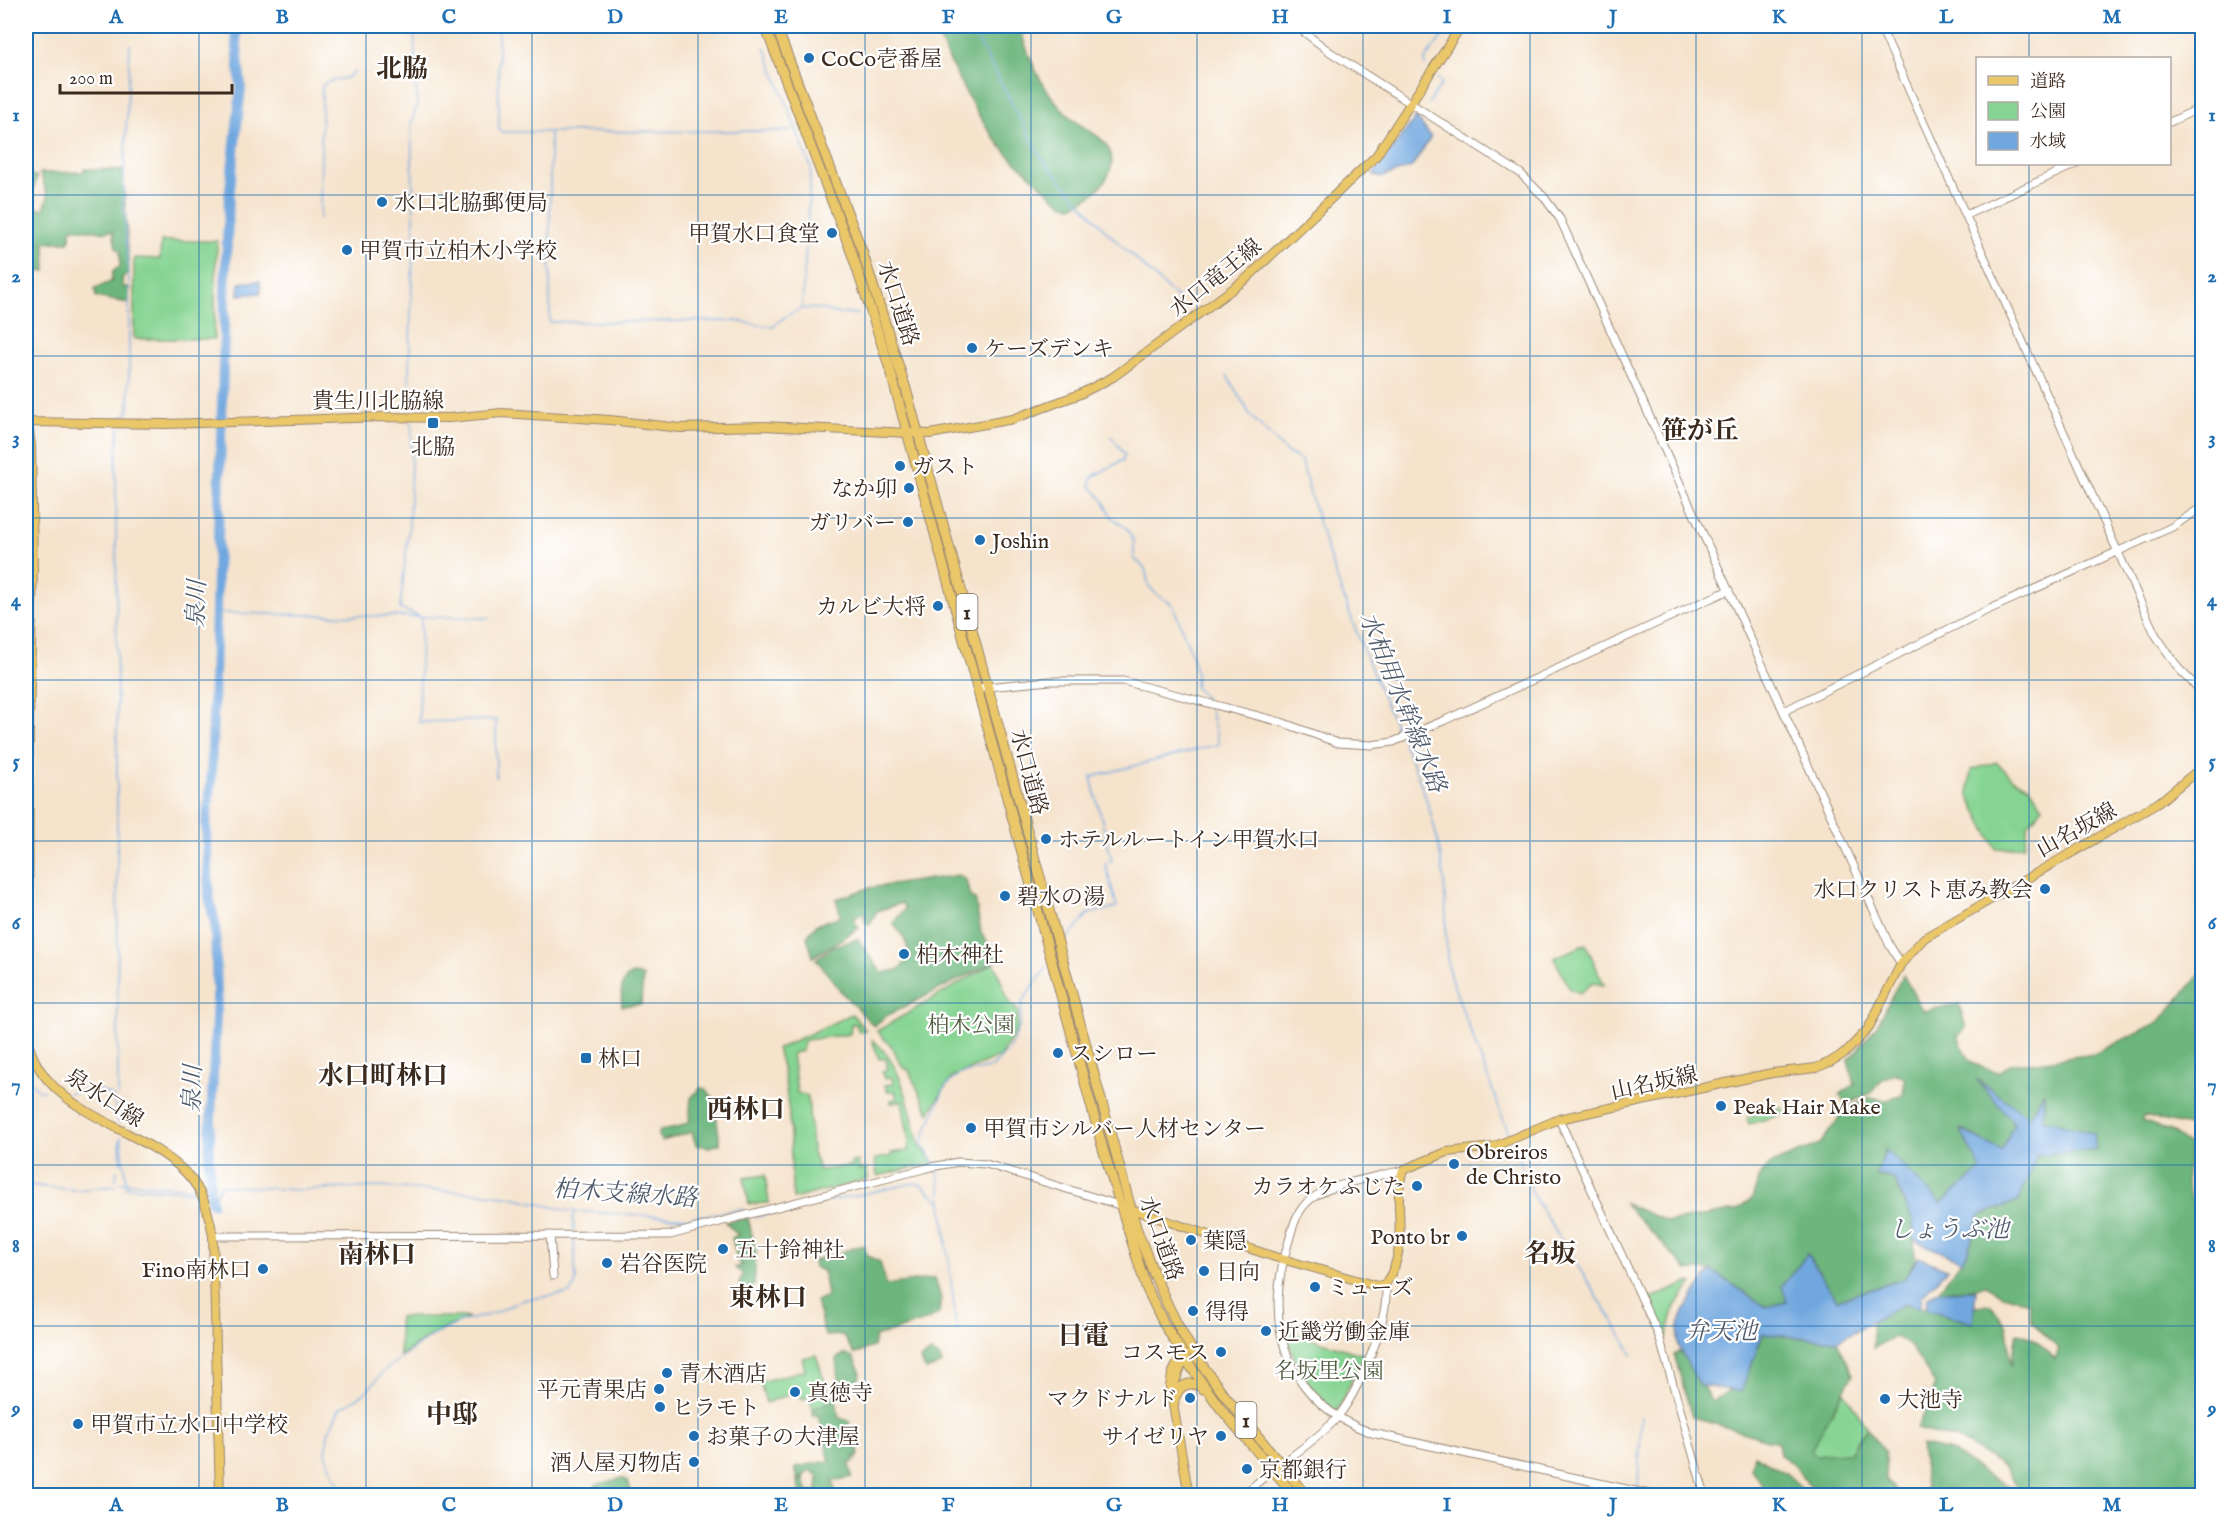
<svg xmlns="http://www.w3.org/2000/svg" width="2228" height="1521" font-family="'IM FELL English','Noto Serif JP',serif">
	<rect width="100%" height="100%" fill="#fff"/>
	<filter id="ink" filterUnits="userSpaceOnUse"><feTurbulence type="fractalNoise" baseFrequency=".0167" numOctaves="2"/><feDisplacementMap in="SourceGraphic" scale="12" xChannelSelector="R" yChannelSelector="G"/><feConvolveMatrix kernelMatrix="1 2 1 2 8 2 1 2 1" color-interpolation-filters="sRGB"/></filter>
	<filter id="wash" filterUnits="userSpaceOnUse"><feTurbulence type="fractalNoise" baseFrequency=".008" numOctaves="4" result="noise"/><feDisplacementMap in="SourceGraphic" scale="24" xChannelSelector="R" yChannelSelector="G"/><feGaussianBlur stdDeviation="1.35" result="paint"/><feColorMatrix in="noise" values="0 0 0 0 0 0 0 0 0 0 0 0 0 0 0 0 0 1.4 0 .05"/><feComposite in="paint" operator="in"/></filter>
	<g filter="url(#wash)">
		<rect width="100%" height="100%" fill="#f5e3cc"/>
		<path fill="#86d493" stroke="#607f58" stroke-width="1.5" d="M161 241H217L214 339H134V258L160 259Z
			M1996 762 2013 778 2029 786 2043 807 2028 825 2024 846 1996 849 1968 794 1971 770Z
			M1586 944 1604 985 1593 983 1580 993 1570 989 1554 958Z
			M994 963 1009 1001 1018 1011 1017 1029 1000 1057 952 1077 929 1113 908 1069H904L891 1046 877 1031Z
			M852 1014 866 1031 859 1032 856 1024H851L850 1034 806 1040 803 1043 802 1051 792 1053 797 1093 808 1096 812 1150 819 1170 852 1166 851 1162 858 1161 859 1170 867 1169 868 1179 793 1199C789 1149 793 1098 777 1049Z
			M872 1040C901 1060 910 1109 918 1141 919 1148 930 1157 934 1163L877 1176 875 1159 892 1156 891 1153 908 1151 909 1141 902 1101 891 1103V1100L897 1099 895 1091H887L885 1085 893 1084 892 1077 885 1078 882 1071 888 1070 886 1059H879Z
			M1782 1107 1784 1114 1749 1124 1747 1117Z
			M765 1175 769 1203 749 1204 744 1178Z
			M1690 1282 1693 1283 1675 1306 1666 1339 1648 1300Z
			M399 1317H468V1318L431 1335 400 1356Z
			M1286 1331 1364 1355 1337 1411C1308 1393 1293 1363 1286 1331Z
			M816 1355 831 1401 813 1409 808 1397 803 1399 795 1392 766 1403 760 1382 805 1370 802 1358Z
			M1844 1391 1867 1428 1849 1453 1814 1455 1811 1450Z"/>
		<path fill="#6cb67d" stroke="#54704e" stroke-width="1.5" d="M933 26H1019C1027 51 1035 75 1052 97 1060 107 1068 116 1078 123 1087 130 1097 134 1104 142 1126 168 1096 197 1072 206 1058 204 1049 192 1039 183 1027 172 1015 162 1005 151 974 116 953 68 933 26Z
			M26 129H29C35 149 26 161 30 175L37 176 33 190 34 208 44 209 48 197 40 173 83 172 84 169 123 170 129 273 122 278 123 287H129V303L96 297 95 288 111 282 113 271 120 267V251L116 248 113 231C98 233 87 229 72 228L69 242H45L46 271 31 272 26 264Z
			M959 875 966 880 970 897 975 899 981 932 998 960 886 1016 874 1026 843 994 816 959 834 946 858 939 882 973 898 970 911 957 904 938 893 923 905 909 902 903 877 911 869 925 864 920 866 913 857 916 854 920 859 928 813 957 807 937 816 925 841 916 836 899 869 888Z
			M2202 972V1129L2143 1116 2142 1121 2170 1131 2189 1145C2190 1156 2187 1164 2186 1174 2185 1183 2190 1195 2193 1203L2202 1206V1495H1927L1921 1445 1951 1451 1988 1476 2020 1491 2005 1467 1960 1440 1917 1429 1935 1384 1910 1345 1895 1336 1873 1348 1872 1322 1906 1303 1972 1323 1973 1306 1991 1305 2007 1326 2011 1366 2017 1332 2036 1340 2055 1359 2059 1349 2032 1322 2029 1302 2003 1295 1985 1285 1973 1289 1938 1291 1967 1254 1980 1215 2019 1201C2033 1164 2043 1133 2043 1094L2030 1118 1979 1082 2014 1123 2002 1152 1962 1129 1982 1170 1941 1203 1885 1150 1877 1175 1894 1179 1913 1221 1915 1259 1904 1279 1837 1300 1807 1254 1787 1302 1766 1307 1711 1270H1687L1624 1203 1668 1222 1737 1210 1752 1199 1761 1173 1771 1164 1820 1144 1845 1110 1871 1097 1885 1101 1903 1095 1905 1078 1895 1073 1883 1079 1871 1093 1847 1104 1839 1095 1855 1084 1848 1061 1876 1027 1903 975 1923 1011 1959 1004 1966 1028 1958 1036C1969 1064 1971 1065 1999 1072L2012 1063H2031L2094 1054 2159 1022Z
			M632 974 643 976 641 1004 622 1006C621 994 619 981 632 974Z
			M700 1088 706 1089 714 1099 720 1144 709 1147 696 1145 692 1132 662 1141 658 1136 660 1130 678 1127 689 1122 691 1098Z
			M748 1218 756 1251 754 1286 743 1289 739 1284 743 1274 735 1268 743 1265 738 1262 732 1238 738 1235 725 1222Z
			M863 1245 868 1256 880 1262 886 1285 935 1278 941 1298 939 1313 928 1320 875 1337 873 1347 854 1354 843 1335 825 1336 816 1301 827 1296 823 1271 814 1267 813 1261Z
			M1763 1334 1837 1341 1853 1374 1811 1450 1815 1455 1849 1453 1867 1428 1885 1452 1886 1480 1899 1494 1898 1496 1816 1495 1795 1466 1780 1454 1778 1443 1692 1417 1674 1354 1681 1351 1712 1402 1729 1390 1741 1392Z
			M931 1352 940 1358 942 1364 926 1370 920 1360Z
			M844 1354 853 1357 861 1373 857 1382 850 1383 838 1379 836 1359Z
			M835 1395 839 1418 850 1421 846 1432 854 1429 855 1434 850 1439V1445L855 1439 859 1454 857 1459 853 1455 855 1461 849 1464 852 1477 833 1481 835 1492 841 1495H802L798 1484 803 1477 808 1493 817 1491 818 1476 810 1470 798 1481 795 1467 830 1461 818 1415 813 1416V1409L831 1401 829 1397Z
			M1754 1455 1786 1473 1809 1495H1769L1751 1469Z
			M622 1478 628 1481 632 1495H578L597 1490 595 1485Z"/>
		<path fill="#71a7df" stroke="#56687e" stroke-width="1.5" d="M1416 117 1431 137 1412 167 1380 178 1373 174Z
			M260 281 261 293 239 295V283Z
			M1976 1079 2030 1117 2044 1092 2043 1119 2094 1133 2096 1150 2037 1155 2019 1201 1980 1215 1967 1254 1962 1261 1914 1240 1913 1221 1894 1179 1876 1175 1886 1150 1941 1203 1981 1170 1960 1129 2002 1151 2014 1123Z
			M1807 1254 1837 1300 1904 1279 1918 1257 1947 1269 1922 1296 1920 1308 1906 1303 1837 1341 1763 1334 1741 1392 1699 1385C1693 1372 1684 1360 1679 1347 1671 1321 1698 1290 1711 1270L1766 1307 1787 1302 1782 1286Z
			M1976 1290 1973 1323 1925 1309 1928 1297 1938 1291Z"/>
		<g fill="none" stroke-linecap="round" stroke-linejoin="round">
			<path stroke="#71a7df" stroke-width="1.5" d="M498 26 499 130 501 132 791 131
				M970 26 1042 159 1109 234 1180 301
				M765 47 811 168 802 307
				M1426 66 1425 59 1450 26
				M1429 103 1442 83 1437 78
				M550 132V322L736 321 772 327C797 307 803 304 835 313 843 315 851 312 858 315
				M320 219 322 86C332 76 344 84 354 72
				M1227 376 1251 416 1286 452 1299 459 1302 463C1326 558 1360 647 1400 736
				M412 414 409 375 414 220 411 125 417 105 414 26
				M121 419 128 412 129 405V280L123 197 130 44
				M412 422 409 526 400 609 421 617
				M1112 437 1125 455 1123 460 1092 477 1090 485 1103 500 1112 517 1127 529 1134 542V558L1145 569 1149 586 1155 593 1173 605 1191 653 1196 672 1195 687 1206 699
				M215 613 490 618
				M421 617 419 722 496 720V777
				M1402 740C1425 786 1442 842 1445 894 1447 921 1444 949 1450 976L1510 1137
				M1062 945 1088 914 1117 907 1105 863 1112 861 1091 777 1219 744 1209 706
				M26 1081 32 1083 38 1090 44 1091
				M68 1093 96 1088 113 1097 119 1123
				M118 1097 116 467 119 427
				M118 1108 119 1121
				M121 1137 127 1186
				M120 1140 121 1163
				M1512 1141 1535 1199 1615 1324 1632 1355
				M936 1164 921 1144 945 1087 959 1074 992 1067 1010 1048 1020 1025 1022 1002 1047 967
				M938 1169 957 1331
				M116 1180 117 1170
				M120 1182 192 1188
				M202 1184H210
				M26 1185 77 1190 115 1186
				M124 1187 191 1191 196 1195
				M210 1200 214 1199 220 1185 296 1190 380 1187 480 1193 512 1197 569 1211 690 1218 741 1209 748 1213
				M204 1213 206 1227
				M755 1217 914 1183 922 1185 941 1202
				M574 1232 573 1217 577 1211
				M1638 1489 1641 1417
				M348 1496 339 1485 326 1456 328 1433 340 1408 364 1394 386 1369 431 1336 460 1322 492 1314 523 1300 570 1293 576 1283 574 1237"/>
			<path stroke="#71a7df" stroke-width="10" d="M210 1185 209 1157 217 997 215 924 209 896 206 823 211 782 226 264 229 198 241 88 235 26
				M210 1192 212 1203"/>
		</g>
	</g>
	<g filter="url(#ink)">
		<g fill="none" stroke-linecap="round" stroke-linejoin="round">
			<defs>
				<path id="minor" d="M1296 26 1330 52 1520 173 1544 197 1560 219 1890 946 1901 964
					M1880 26 2155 634 2179 669 2202 692
					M2170 122 2202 107
					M1966 215 2076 164
					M976 688 1050 681H1123L1281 722 1338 743 1371 745 1393 742 1443 721 1729 590
					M1784 711 1979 614 2172 527 2202 507
					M1559 1119 1659 1336 1705 1496
					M1403 1170C1377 1177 1332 1183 1311 1199 1294 1212 1292 1232 1286 1251 1263 1333 1291 1404 1372 1433L1658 1496
					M550 1235 553 1276
					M213 1236 670 1235 931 1167 958 1162 986 1164 1119 1205
					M1243 1496C1271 1467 1308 1449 1335 1420 1357 1397 1392 1315 1385 1284"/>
				<path id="major" d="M26 411 31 445 33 568 29 721 28 1042C46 1115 140 1125 187 1174 203 1191 209 1213 213 1236L220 1496
					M28 422 166 424 384 417 449 418 502 413 610 420 680 428 763 426 930 434 1013 419 1080 394 1113 377 1246 279 1376 156 1461 26
					M1125 1207 1275 1257 1377 1286 1385 1284C1412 1248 1391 1204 1403 1170L1447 1152 1493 1147 1559 1119 1772 1073 1816 1068 1830 1062 1845 1053 1868 1029 1901 964 1924 938 2158 803 2202 767
					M1180 1358 1172 1374 1170 1387 1189 1496"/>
				<path id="highway" d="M765 26 852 254 889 366 1103 1149 1146 1287 1164 1324 1193 1370 1221 1409 1295 1496
					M776 26 862 251 906 389 1136 1227C1150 1266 1165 1304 1186 1340 1220 1396 1267 1445 1307 1496
					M1175 1397C1180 1383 1193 1380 1203 1389
					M1174 1403 1173 1386 1185 1355"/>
			</defs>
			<use href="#minor" stroke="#988675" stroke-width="9"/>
			<use href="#major" stroke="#988675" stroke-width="10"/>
			<use href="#highway" stroke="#988675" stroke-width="11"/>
			<use href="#minor" stroke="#fff" stroke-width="7"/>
			<use href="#major" stroke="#eac769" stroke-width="8"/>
			<use href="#highway" stroke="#eac769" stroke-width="9"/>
		</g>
	</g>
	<path fill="none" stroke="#1f6fb2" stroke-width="1.5" stroke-opacity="0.55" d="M199 26V1496M366 26V1496M532 26V1496M698 26V1496M865 26V1496M1031 26V1496M1197 26V1496M1363 26V1496M1530 26V1496M1696 26V1496M1862 26V1496M2029 26V58M2029 164V1496M26 195H2202M26 356H2202M26 518H2202M26 680H2202M26 841H2202M26 1003H2202M26 1165H2202M26 1326H2202"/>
	<g fill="#1f6fb2" stroke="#fff" stroke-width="2">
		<circle cx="809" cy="58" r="6"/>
		<circle cx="382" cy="202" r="6"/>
		<circle cx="832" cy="233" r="6"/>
		<circle cx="347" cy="250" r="6"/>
		<circle cx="972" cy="348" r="6"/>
		<rect x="427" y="417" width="12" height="12" rx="3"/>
		<circle cx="900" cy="466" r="6"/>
		<circle cx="909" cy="488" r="6"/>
		<circle cx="908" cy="522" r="6"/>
		<circle cx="980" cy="540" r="6"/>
		<circle cx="938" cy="606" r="6"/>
		<circle cx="1046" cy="839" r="6"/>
		<circle cx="2045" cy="889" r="6"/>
		<circle cx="1005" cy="896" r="6"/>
		<circle cx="904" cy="954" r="6"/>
		<circle cx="1058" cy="1053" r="6"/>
		<rect x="580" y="1052" width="12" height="12" rx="3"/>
		<circle cx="1721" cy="1106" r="6"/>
		<circle cx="971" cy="1128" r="6"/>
		<circle cx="1454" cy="1164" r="6"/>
		<circle cx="1417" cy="1186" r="6"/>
		<circle cx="1462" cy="1236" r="6"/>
		<circle cx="1191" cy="1240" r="6"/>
		<circle cx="723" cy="1249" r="6"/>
		<circle cx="607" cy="1263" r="6"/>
		<circle cx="263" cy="1269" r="6"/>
		<circle cx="1204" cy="1271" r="6"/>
		<circle cx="1315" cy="1287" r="6"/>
		<circle cx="1193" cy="1311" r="6"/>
		<circle cx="1266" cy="1331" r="6"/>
		<circle cx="1221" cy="1352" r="6"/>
		<circle cx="667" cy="1373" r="6"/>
		<circle cx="659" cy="1389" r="6"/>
		<circle cx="795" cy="1392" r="6"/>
		<circle cx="1190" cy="1398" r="6"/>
		<circle cx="1885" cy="1399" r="6"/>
		<circle cx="660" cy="1407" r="6"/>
		<circle cx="78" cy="1424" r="6"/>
		<circle cx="694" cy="1436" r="6"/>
		<circle cx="1221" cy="1436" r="6"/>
		<circle cx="694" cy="1462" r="6"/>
		<circle cx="1247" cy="1469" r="6"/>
	</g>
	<g text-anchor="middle" stroke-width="4.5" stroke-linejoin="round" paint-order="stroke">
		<g fill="#fff" stroke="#766a62" stroke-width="1.5">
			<rect x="956.5" y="594" width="21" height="36" rx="4.5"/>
			<rect x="1235.5" y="1402" width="21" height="36" rx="4.5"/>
		</g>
		<g font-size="21" font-weight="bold" fill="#3b2a1e">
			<text x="967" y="619">1</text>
			<text x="1246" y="1427">1</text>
		</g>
		<g font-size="22" fill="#3b2a1e" stroke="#fff" text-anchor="start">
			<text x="821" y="66">CoCo壱番屋</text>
			<text x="394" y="210">水口北脇郵便局</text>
			<text x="820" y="241" text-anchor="end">甲賀水口食堂</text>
			<text x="359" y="258">甲賀市立柏木小学校</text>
			<text x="984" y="356">ケーズデンキ</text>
			<text x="433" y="454" text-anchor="middle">北脇</text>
			<text x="912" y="474">ガスト</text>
			<text x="897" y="496" text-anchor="end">なか卯</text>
			<text x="896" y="530" text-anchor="end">ガリバー</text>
			<text x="992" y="548">Joshin</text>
			<text x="926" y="614" text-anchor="end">カルビ大将</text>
			<text x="1058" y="847">ホテルルートイン甲賀水口</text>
			<text x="2033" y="897" text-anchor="end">水口クリスト恵み教会</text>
			<text x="1017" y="904">碧水の湯</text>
			<text x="916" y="962">柏木神社</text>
			<text x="1070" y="1061">スシロー</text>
			<text x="598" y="1066">林口</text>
			<text x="1733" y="1114">Peak Hair Make</text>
			<text x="983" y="1136">甲賀市シルバー人材センター</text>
			<text x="1466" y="1159">Obreiros<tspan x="1466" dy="25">de Christo</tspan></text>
			<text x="1405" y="1194" text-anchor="end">カラオケふじた</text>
			<text x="1450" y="1244" text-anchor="end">Ponto br</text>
			<text x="1203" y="1248">葉隠</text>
			<text x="735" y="1257">五十鈴神社</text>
			<text x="619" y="1271">岩谷医院</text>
			<text x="251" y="1277" text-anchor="end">Fino南林口</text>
			<text x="1216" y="1279">日向</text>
			<text x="1327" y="1295">ミューズ</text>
			<text x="1205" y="1319">得得</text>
			<text x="1278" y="1339">近畿労働金庫</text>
			<text x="1209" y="1360" text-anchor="end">コスモス</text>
			<text x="679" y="1381">青木酒店</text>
			<text x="647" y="1397" text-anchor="end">平元青果店</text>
			<text x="807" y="1400">真徳寺</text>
			<text x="1178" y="1406" text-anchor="end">マクドナルド</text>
			<text x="1897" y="1407">大池寺</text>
			<text x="672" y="1415">ヒラモト</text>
			<text x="90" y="1432">甲賀市立水口中学校</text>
			<text x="706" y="1444">お菓子の大津屋</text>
			<text x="1209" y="1444" text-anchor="end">サイゼリヤ</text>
			<text x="682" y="1470" text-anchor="end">酒人屋刃物店</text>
			<text x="1259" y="1477">京都銀行</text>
		</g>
		<g font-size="22" fill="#3b2a1e" stroke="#fff">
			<text transform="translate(1215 277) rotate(-39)" y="8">水口竜王線</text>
			<text transform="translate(899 303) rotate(72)" y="8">水口道路</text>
			<text x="378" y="408">貴生川北脇線</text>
			<text transform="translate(1030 772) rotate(75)" y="8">水口道路</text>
			<text transform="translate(2076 829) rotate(-29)" y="8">山名坂線</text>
			<text transform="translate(1654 1082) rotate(-12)" y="8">山名坂線</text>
			<text transform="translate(105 1097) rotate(33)" y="8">泉水口線</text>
			<text transform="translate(1162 1238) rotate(70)" y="8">水口道路</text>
		</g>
		<g font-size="22" fill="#525d41" stroke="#fff">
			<text x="971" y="1032">柏木公園</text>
			<text x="1329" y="1378">名坂里公園</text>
		</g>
		<g font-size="24" font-style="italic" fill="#515c6b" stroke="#fff">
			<text transform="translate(196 604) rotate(-88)" y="8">泉川</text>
			<text transform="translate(1403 702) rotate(68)" y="8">水柏用水幹線水路</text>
			<text transform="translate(192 1089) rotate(-88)" y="8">泉川</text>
			<text transform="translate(625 1193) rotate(4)" y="8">柏木支線水路</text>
			<text x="1949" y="1237">しょうぶ池</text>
			<text x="1721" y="1339">弁天池</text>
		</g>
		<g font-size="26" font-weight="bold" fill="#3b2a1e" stroke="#fff">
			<text x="402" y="77">北脇</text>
			<text x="1700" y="439">笹が丘</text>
			<text x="383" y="1084">水口町林口</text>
			<text x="746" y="1118">西林口</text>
			<text x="1550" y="1262">名坂</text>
			<text x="377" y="1263">南林口</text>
			<text x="768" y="1306">東林口</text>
			<text x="1083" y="1344">日電</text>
			<text x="452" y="1423">中邸</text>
		</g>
	</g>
	<rect width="2228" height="1521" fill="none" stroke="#fff" stroke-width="66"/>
	<rect x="1976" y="57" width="195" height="108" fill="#ffffff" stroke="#b1aaa5" stroke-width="1.5"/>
	<rect x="1988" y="76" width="30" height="9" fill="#eac769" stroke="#b1aaa5" stroke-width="1.5"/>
	<text x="2030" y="87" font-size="18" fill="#3b2a1e">道路</text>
	<rect x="1988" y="102" width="30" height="18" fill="#86d493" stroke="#b1aaa5" stroke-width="1.5"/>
	<text x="2030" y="117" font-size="18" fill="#3b2a1e">公園</text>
	<rect x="1988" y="132" width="30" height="18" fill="#71a7df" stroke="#b1aaa5" stroke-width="1.5"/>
	<text x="2030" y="147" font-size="18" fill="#3b2a1e">水域</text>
	<path d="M60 84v9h172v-9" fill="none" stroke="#3b2a1e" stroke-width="3"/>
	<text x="69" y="84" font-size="18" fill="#3b2a1e" stroke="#ffffff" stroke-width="4.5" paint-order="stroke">200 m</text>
	<rect x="33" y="33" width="2162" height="1455" fill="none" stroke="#1f6fb2" stroke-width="2"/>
	<g font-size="20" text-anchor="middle" font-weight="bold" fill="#1f6fb2">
		<text x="116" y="23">A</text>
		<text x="282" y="23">B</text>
		<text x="449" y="23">C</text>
		<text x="615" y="23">D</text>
		<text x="781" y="23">E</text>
		<text x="948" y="23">F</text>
		<text x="1114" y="23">G</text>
		<text x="1280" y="23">H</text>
		<text x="1447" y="23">I</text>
		<text x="1613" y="23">J</text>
		<text x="1779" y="23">K</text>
		<text x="1946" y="23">L</text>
		<text x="2112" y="23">M</text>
		<text x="16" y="121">1</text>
		<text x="2212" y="121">1</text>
		<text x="16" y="282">2</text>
		<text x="2212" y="282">2</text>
		<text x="16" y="444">3</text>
		<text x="2212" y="444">3</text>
		<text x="16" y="606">4</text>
		<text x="2212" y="606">4</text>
		<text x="16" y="767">5</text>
		<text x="2212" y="767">5</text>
		<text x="16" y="929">6</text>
		<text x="2212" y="929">6</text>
		<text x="16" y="1091">7</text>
		<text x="2212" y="1091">7</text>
		<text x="16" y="1252">8</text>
		<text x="2212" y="1252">8</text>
		<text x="16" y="1414">9</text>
		<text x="2212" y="1414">9</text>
		<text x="116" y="1511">A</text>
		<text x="282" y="1511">B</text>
		<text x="449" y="1511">C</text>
		<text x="615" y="1511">D</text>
		<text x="781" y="1511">E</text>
		<text x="948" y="1511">F</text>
		<text x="1114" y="1511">G</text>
		<text x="1280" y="1511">H</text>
		<text x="1447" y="1511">I</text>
		<text x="1613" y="1511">J</text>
		<text x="1779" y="1511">K</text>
		<text x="1946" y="1511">L</text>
		<text x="2112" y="1511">M</text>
	</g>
</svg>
